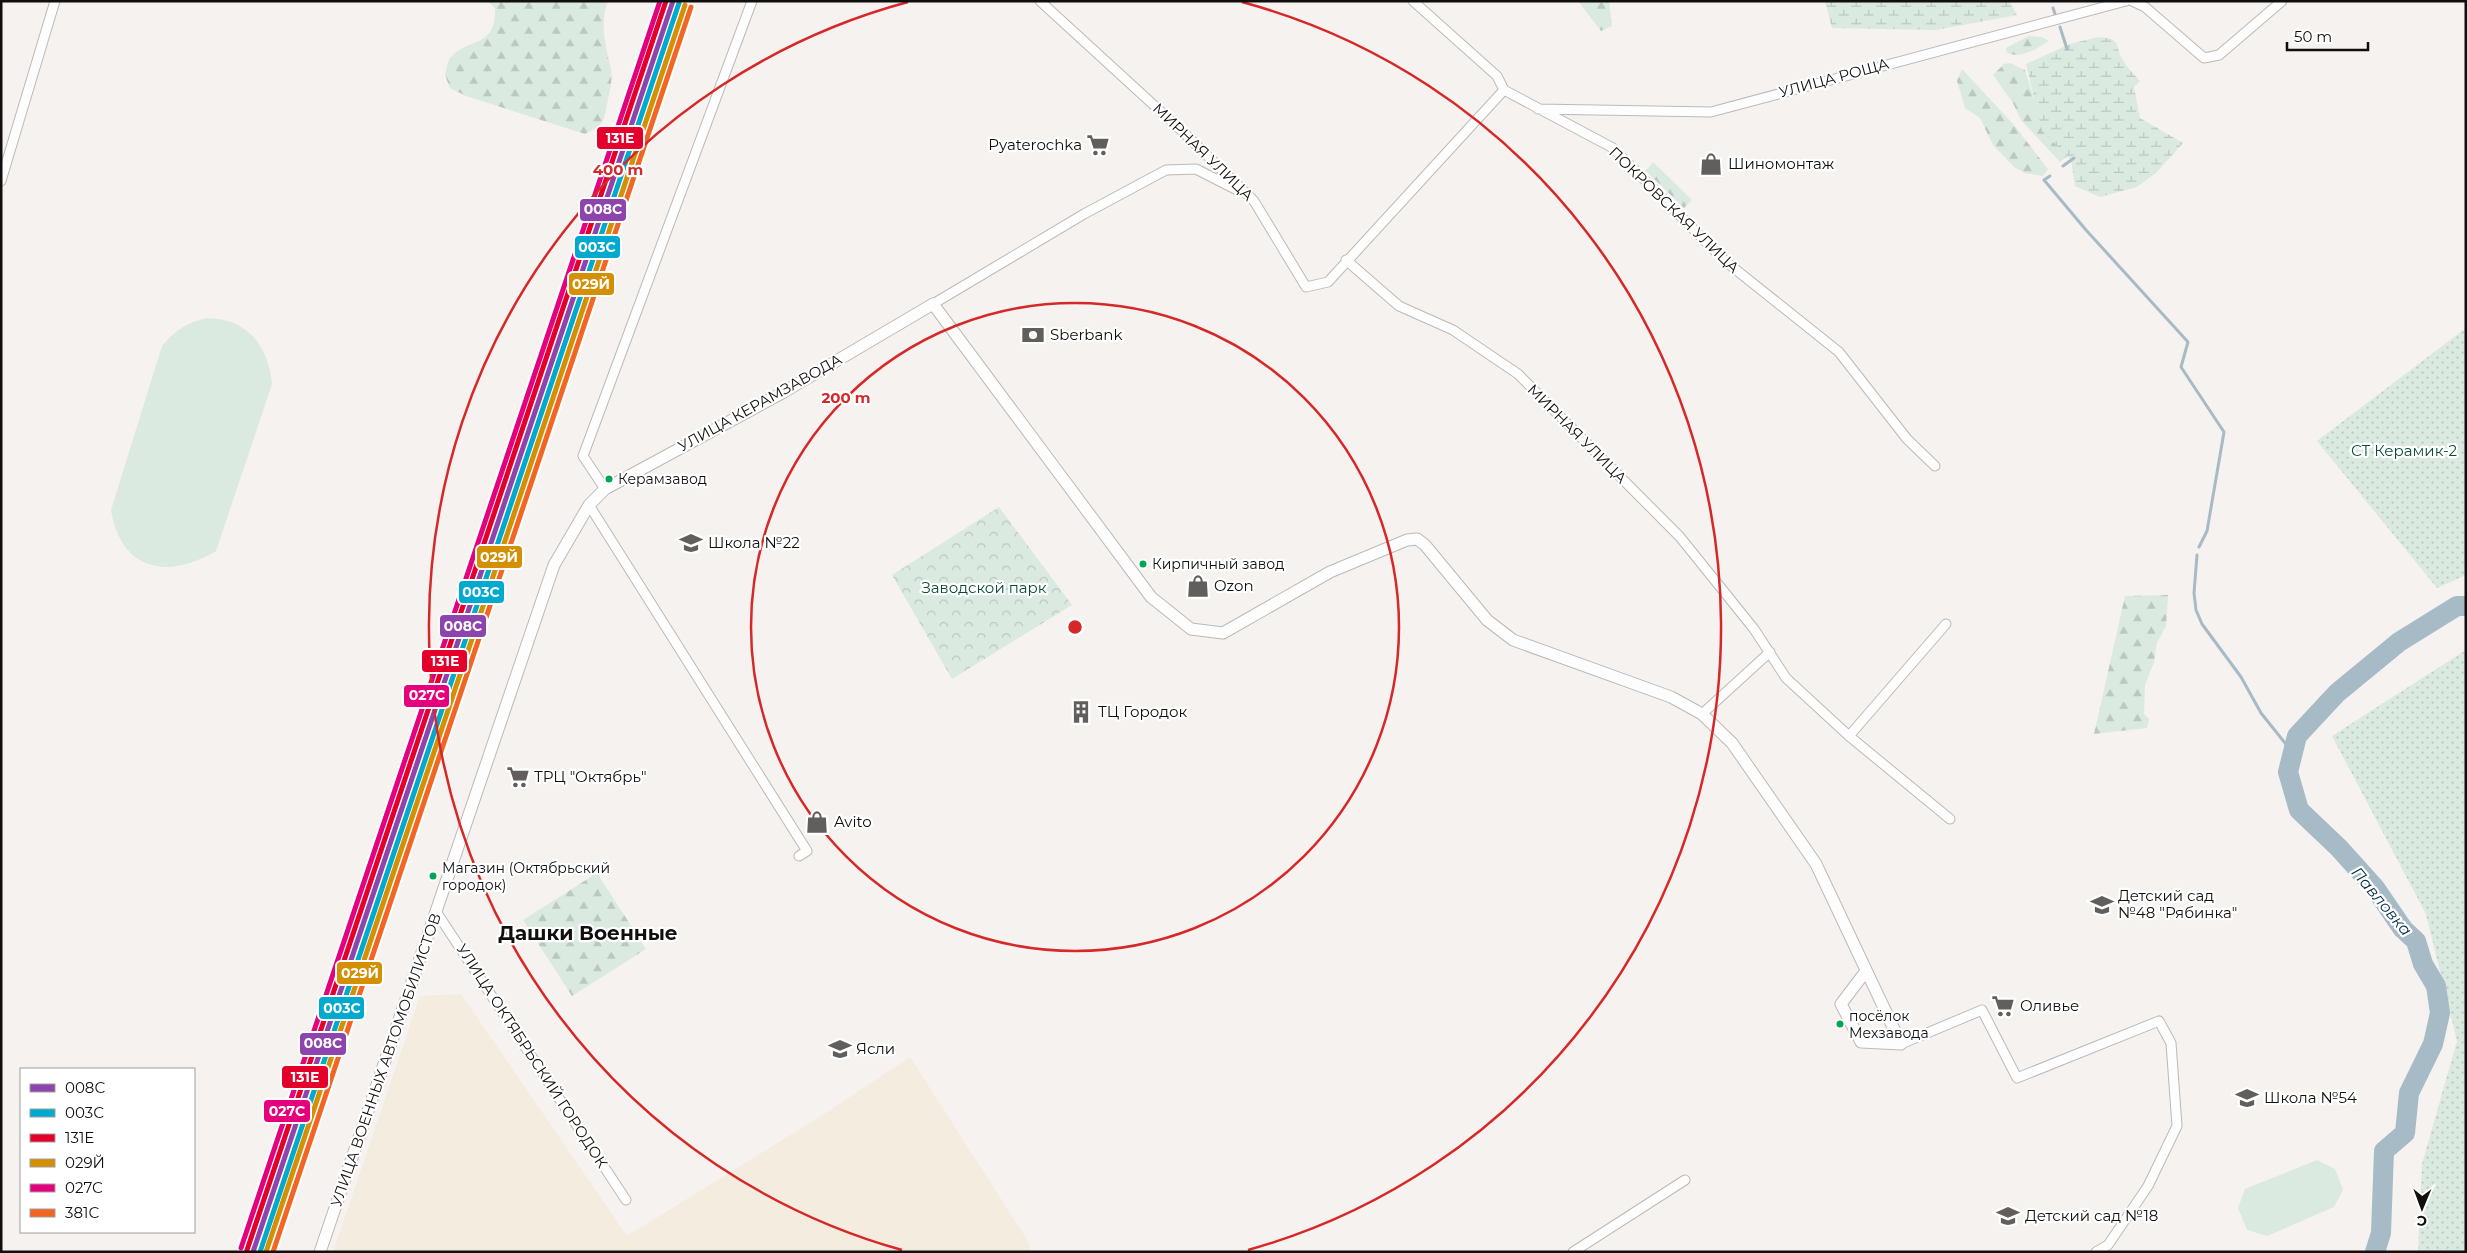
<svg xmlns="http://www.w3.org/2000/svg" width="2467" height="1253" font-family="Montserrat,sans-serif">
	<defs>
		<pattern id="forest-firs" width="22" height="20" patternUnits="userSpaceOnUse" patternTransform="scale(1.25)"><rect width="22" height="20" fill="#daeae0"/><path d="M5 1l3.5 6h-7zM16 11l3.5 6h-7z" fill="#bac8bf"/></pattern>
		<pattern id="wetland-marsh" width="20" height="14" patternUnits="userSpaceOnUse" patternTransform="scale(1.25)"><rect width="20" height="14" fill="#daeae0"/><path d="M1 5h8M5 5V1M11 12h8M15 12V8" fill="none" stroke="#bac8bf"/></pattern>
		<pattern id="park-crowns" width="20" height="18" patternUnits="userSpaceOnUse" patternTransform="scale(1.25)"><rect width="20" height="18" fill="#daeae0"/><path d="M2 6a3 3 0 1 1 6 0M12 15a3 3 0 1 1 6 0" fill="none" stroke="#bac8bf"/></pattern>
		<pattern id="garden-dots" width="8" height="8" patternUnits="userSpaceOnUse" patternTransform="scale(1.25)"><rect width="8" height="8" fill="#daeae0"/><path d="M2 2h.1M6 6h.1" fill="none" stroke="#bac8bf" stroke-width="1.8" stroke-linecap="round"/></pattern>
	</defs>
	<rect width="100%" height="100%" fill="#f5f2ef"/>
	<path fill="#f5ece0" d="M461 994 627 1236 818 1118 910 1057 1028 1241 1031 1252H333L420 996Z"/>
	<path fill="#daeae0" d="M206 318C247 318 268 345 272 384L216 551C168 580 121 571 111 510L162 346C175 330 187 323 206 318Z
		M2317 1160 2335 1169 2343 1190 2334 1207 2267 1236 2247 1230 2238 1208 2245 1189Z"/>
	<path fill="url(#forest-firs)" d="M488 1H608C599 24 606 46 611 70 613 81 609 93 607 104 606 111 604 121 599 126 596 129 589 131 585 134L466 96 450 88 445 75C446 71 447 64 449 60 466 36 496 51 495 8Z
		M1578 1H1609L1612 26 1601 31Z
		M2029 36 2042 37 2049 41C2036 49 2022 59 2007 53L2006 48Z
		M2010 63 2025 70 2034 99 2070 154 2060 162 2021 120 2013 103 1993 75 2004 64Z
		M1962 69 2014 125 2048 169 2043 176 2025 173 2014 167 1993 145 1980 118 1965 108 1957 81Z
		M1653 162 1692 200 1684 208 1646 171Z
		M2168 595 2166 626 2157 643 2154 662 2145 685 2144 714 2149 719 2147 728 2094 734 2125 596Z
		M597 873 646 949 572 996 523 920Z"/>
	<path fill="url(#wetland-marsh)" d="M1825 1H2009L2017 15 1936 30 1832 28Z
		M2098 37C2124 39 2113 45 2124 62 2128 69 2135 75 2140 81L2134 87 2140 118 2183 143 2156 173 2137 187 2100 197 2075 186 2071 160 2042 131 2026 64 2070 44Z"/>
	<path fill="url(#park-crowns)" d="M999 507 1072 605 952 679 892 575Z"/>
	<path fill="url(#garden-dots)" d="M2466 328V575L2437 588 2317 441Z
		M2466 650V1252H2418L2422 1164 2457 1041 2426 914 2332 736Z"/>
	<g fill="none" stroke-linecap="round" stroke-linejoin="round">
		<path stroke="#a6bbc6" stroke-width="3" d="M2053 8 2055 14
			M2060 27 2067 49
			M2063 166 2074 158
			M2050 176 2044 180 2086 230 2188 342 2181 367 2224 432 2207 531 2199 547
			M2197 555 2194 593 2196 610 2202 624 2241 677 2261 713 2293 753"/>
		<path stroke="#a6bbc6" stroke-width="20" d="M2375 1252 2381 1233 2384 1151 2405 1133 2409 1093 2433 1044 2440 1013 2436 986 2423 964 2416 941 2403 929 2375 888 2339 848 2299 810 2288 772 2297 736 2337 693 2399 642 2457 606H2466"/>
		<defs>
			<path id="minor" d="M1040 1 1182 131 1254 201 1306 287 1328 282 1504 90
				M1413 1 1497 76 1504 90 1613 148 1725 261 1839 352 1907 439 1935 466
				M2132 1 2145 7 2204 58 2219 55 2282 1
				M1538 109 1711 112 2126 1
				M1 181 55 1
				M1346 260 1399 306 1453 330 1518 374 1680 537 1754 629 1786 678 1849 736 1950 819
				M933 304 1084 214 1166 170 1196 169 1239 191
				M605 489 583 456 752 1
				M589 505 807 851 799 856
				M1702 714 1770 652
				M1849 736 1946 624
				M437 913 626 1200
				M1901 1044 1982 1010 2017 1078 2159 1021 2171 1043 2177 1126 2148 1186 2108 1245 2096 1252
				M1573 1252 1685 1180"/>
			<path id="tertiary" d="M320 1252 554 565 589 505 605 489 782 393 933 304 1151 597 1191 629 1223 633 1330 572 1407 540 1417 539 1425 545 1487 620 1513 640 1671 697 1702 714 1732 743 1816 864 1901 1044 1861 1042 1841 1004 1866 971"/>
		</defs>
		<use href="#minor" stroke="#bcbab8" stroke-width="11"/>
		<use href="#tertiary" stroke="#bcbab8" stroke-width="13"/>
		<use href="#minor" stroke="#fefdfd" stroke-width="9"/>
		<use href="#tertiary" stroke="#fefdfd" stroke-width="11"/>
		<defs>
			<path id="rail-1" d="M253 1252 673 1"/>
			<path id="rail-2" d="M260 1252 679 3"/>
			<path id="rail-3" d="M247 1250 666 1"/>
			<path id="rail-4" d="M266 1252 685 5"/>
			<path id="rail-5" d="M241 1248 660 1"/>
			<path id="rail-6" d="M273 1252 691 7"/>
		</defs>
		<use href="#rail-1" stroke="#fff" stroke-width="9"/>
		<use href="#rail-2" stroke="#fff" stroke-width="9"/>
		<use href="#rail-3" stroke="#fff" stroke-width="9"/>
		<use href="#rail-4" stroke="#fff" stroke-width="9"/>
		<use href="#rail-5" stroke="#fff" stroke-width="9"/>
		<use href="#rail-6" stroke="#fff" stroke-width="9"/>
		<use href="#rail-1" stroke="#8e44ad" stroke-width="5"/>
		<use href="#rail-2" stroke="#00a9ce" stroke-width="5"/>
		<use href="#rail-3" stroke="#e4002b" stroke-width="5"/>
		<use href="#rail-4" stroke="#d48f02" stroke-width="5"/>
		<use href="#rail-5" stroke="#e5007d" stroke-width="5"/>
		<use href="#rail-6" stroke="#f26522" stroke-width="5"/>
	</g>
	<g fill="none" stroke="#d62828" stroke-width="2.5">
		<circle cx="1075" cy="627" r="324"/>
		<path d="M902 1250A647 647 0 0 1 908 2M1242 2A647 647 0 0 1 1248 1250"/>
	</g>
	<defs>
		<symbol id="supermarket-bare" viewBox="-9 -9 18 18"><path d="M-6-5.5h2.5l.6 2H6L4.5 2H-2.5L-4.4-4H-6ZM-1.5 3.2a1.3 1.3 0 1 0 .1 0ZM3 3.2a1.3 1.3 0 1 0 .1 0Z" fill="#615e5d" stroke="#fff" stroke-width="2.5" paint-order="stroke"/></symbol>
		<symbol id="shop-bare" viewBox="-9 -9 18 18"><path d="M-5-2.5h2.3a2.7 3.5 0 0 1 5.4 0H5L5.5 6h-11ZM-1.5-2.5h3a1.5 2.3 0 0 0-3 0Z" fill="#615e5d" stroke="#fff" stroke-width="2.5" paint-order="stroke"/></symbol>
		<symbol id="bank-bare" viewBox="-9 -9 18 18"><path d="M-6-4H6V4H-6ZM0-2.3a2.3 2.3 0 1 0 0 4.6a2.3 2.3 0 1 0 0-4.6Z" fill="#615e5d" stroke="#fff" stroke-width="2.5" paint-order="stroke"/></symbol>
		<symbol id="school-bare" viewBox="-9 -9 18 18"><path d="M0-5L7-2L0 1L-7-2ZM-4 1L0 2.5L4 1V4Q0 6-4 4Z" fill="#615e5d" stroke="#fff" stroke-width="2.5" paint-order="stroke"/></symbol>
		<symbol id="building-bare" viewBox="-9 -9 18 18"><path d="M-4-6H4V6H1V3H-1V6H-4ZM-2.5-4.3h1.7v1.8h-1.7ZM.8-4.3h1.7v1.8H.8ZM-2.5-1h1.7V.8h-1.7ZM.8-1h1.7V.8H.8Z" fill="#615e5d" stroke="#fff" stroke-width="2.5" paint-order="stroke"/></symbol>
	</defs>
	<g fill-rule="evenodd">
		<use href="#supermarket-bare" x="1082" y="129" width="32" height="32"/>
		<use href="#shop-bare" x="1695" y="148" width="32" height="32"/>
		<use href="#bank-bare" x="1017" y="319" width="32" height="32"/>
		<use href="#school-bare" x="675" y="527" width="32" height="32"/>
		<use href="#shop-bare" x="1182" y="570" width="32" height="32"/>
		<use href="#building-bare" x="1065" y="696" width="32" height="32"/>
		<use href="#supermarket-bare" x="502" y="761" width="32" height="32"/>
		<use href="#shop-bare" x="801" y="806" width="32" height="32"/>
		<use href="#school-bare" x="2086" y="889" width="32" height="32"/>
		<use href="#supermarket-bare" x="1987" y="990" width="32" height="32"/>
		<use href="#school-bare" x="824" y="1033" width="32" height="32"/>
		<use href="#school-bare" x="2231" y="1082" width="32" height="32"/>
		<use href="#school-bare" x="1992" y="1200" width="32" height="32"/>
	</g>
	<g fill="#00a651" stroke="#fff" stroke-width="2">
		<circle cx="609" cy="479" r="4.5"/>
		<circle cx="1143" cy="564" r="4.5"/>
		<circle cx="433" cy="876" r="4.5"/>
		<circle cx="1840" cy="1024" r="4.5"/>
	</g>
	<g text-anchor="middle" stroke-width="4.5" stroke-linejoin="round" paint-order="stroke">
		<g font-size="14" fill="#110f0e" stroke="#fff" text-anchor="start">
			<text x="618" y="484">Керамзавод</text>
			<text x="1152" y="569">Кирпичный завод</text>
			<text x="442" y="873">Магазин (Октябрьский<tspan x="442" dy="17">городок)</tspan></text>
			<text x="1849" y="1021">посёлок<tspan x="1849" dy="17">Мехзавода</tspan></text>
		</g>
		<g font-size="15" fill="#110f0e" stroke="#fff">
			<text transform="translate(1834 78) rotate(-15)" y="5">УЛИЦА РОЩА</text>
			<text transform="translate(1203 152) rotate(44)" y="5">МИРНАЯ УЛИЦА</text>
			<text transform="translate(1674 210) rotate(44)" y="5">ПОКРОВСКАЯ УЛИЦА</text>
			<text transform="translate(760 403) rotate(-29)" y="5">УЛИЦА КЕРАМЗАВОДА</text>
			<text transform="translate(1577 434) rotate(45)" y="5">МИРНАЯ УЛИЦА</text>
			<text transform="translate(532 1056) rotate(57)" y="5">УЛИЦА ОКТЯБРЬСКИЙ ГОРОДОК</text>
			<text transform="translate(386 1060) rotate(-71)" y="5">УЛИЦА ВОЕННЫХ АВТОМОБИЛИСТОВ</text>
		</g>
		<g font-size="15" fill="#110f0e" stroke="#fff" text-anchor="start">
			<text x="1082" y="150" text-anchor="end">Pyaterochka</text>
			<text x="1728" y="169">Шиномонтаж</text>
			<text x="1050" y="340">Sberbank</text>
			<text x="708" y="548">Школа №22</text>
			<text x="1214" y="591">Ozon</text>
			<text x="1098" y="717">ТЦ Городок</text>
			<text x="534" y="782">ТРЦ "Октябрь"</text>
			<text x="834" y="827">Avito</text>
			<text x="2118" y="901">Детский сад<tspan x="2118" dy="17">№48 "Рябинка"</tspan></text>
			<text x="2020" y="1011">Оливье</text>
			<text x="856" y="1054">Ясли</text>
			<text x="2264" y="1103">Школа №54</text>
			<text x="2025" y="1221">Детский сад №18</text>
		</g>
		<g font-size="15" fill="#0b4c36" stroke="#fff">
			<text x="2404" y="456">СТ Керамик-2</text>
			<text x="984" y="593">Заводской парк</text>
		</g>
		<g font-size="16" font-style="italic" fill="#002d41" stroke="#fff">
			<text transform="translate(2382 901) rotate(50)" y="6">Павловка</text>
		</g>
		<g font-size="20" font-weight="bold" fill="#110f0e" stroke="#fff">
			<text x="588" y="940">Дашки Военные</text>
		</g>
	</g>
	<circle cx="1075" cy="627" r="8" fill="#d62828" stroke="#fff" stroke-width="2.5"/>
	<g font-size="15" text-anchor="middle" font-weight="bold" fill="#d62828" stroke="#fff" stroke-width="4.5" stroke-linejoin="round" paint-order="stroke">
		<text x="618" y="175">400 m</text>
		<text x="846" y="403">200 m</text>
	</g>
	<g stroke="#fff" stroke-width="2">
		<rect x="596" y="126" width="48" height="24" rx="5" fill="#e4002b"/>
		<rect x="579" y="198" width="48" height="24" rx="5" fill="#8e44ad"/>
		<rect x="574" y="235" width="47" height="24" rx="5" fill="#00a9ce"/>
		<rect x="568" y="272" width="47" height="24" rx="5" fill="#d48f02"/>
		<rect x="476" y="545" width="47" height="24" rx="5" fill="#d48f02"/>
		<rect x="458" y="580" width="47" height="24" rx="5" fill="#00a9ce"/>
		<rect x="439" y="614" width="48" height="24" rx="5" fill="#8e44ad"/>
		<rect x="421" y="649" width="47" height="24" rx="5" fill="#e4002b"/>
		<rect x="403" y="684" width="47" height="24" rx="5" fill="#e5007d"/>
		<rect x="336" y="961" width="47" height="24" rx="5" fill="#d48f02"/>
		<rect x="318" y="996" width="47" height="24" rx="5" fill="#00a9ce"/>
		<rect x="299" y="1032" width="48" height="24" rx="5" fill="#8e44ad"/>
		<rect x="281" y="1065" width="48" height="24" rx="5" fill="#e4002b"/>
		<rect x="263" y="1099" width="48" height="24" rx="5" fill="#e5007d"/>
	</g>
	<g font-size="14" text-anchor="middle" font-weight="bold" fill="#fff">
		<text x="620" y="143">131Е</text>
		<text x="603" y="214">008С</text>
		<text x="597" y="252">003С</text>
		<text x="591" y="289">029Й</text>
		<text x="499" y="562">029Й</text>
		<text x="481" y="597">003С</text>
		<text x="463" y="631">008С</text>
		<text x="445" y="666">131Е</text>
		<text x="427" y="700">027С</text>
		<text x="360" y="978">029Й</text>
		<text x="342" y="1013">003С</text>
		<text x="323" y="1048">008С</text>
		<text x="305" y="1082">131Е</text>
		<text x="287" y="1116">027С</text>
	</g>
	<rect width="2467" height="1253" fill="none" stroke="#110f0e" stroke-width="5"/>
	<rect x="20" y="1068" width="175" height="165" fill="#ffffff" stroke="#a09f9f"/>
	<rect x="30" y="1084" width="25" height="8" fill="#8e44ad" stroke="#a09f9f"/>
	<text x="65" y="1093" font-size="15" fill="#110f0e">008С</text>
	<rect x="30" y="1109" width="25" height="8" fill="#00a9ce" stroke="#a09f9f"/>
	<text x="65" y="1118" font-size="15" fill="#110f0e">003С</text>
	<rect x="30" y="1134" width="25" height="8" fill="#e4002b" stroke="#a09f9f"/>
	<text x="65" y="1143" font-size="15" fill="#110f0e">131Е</text>
	<rect x="30" y="1159" width="25" height="8" fill="#d48f02" stroke="#a09f9f"/>
	<text x="65" y="1168" font-size="15" fill="#110f0e">029Й</text>
	<rect x="30" y="1184" width="25" height="8" fill="#e5007d" stroke="#a09f9f"/>
	<text x="65" y="1193" font-size="15" fill="#110f0e">027С</text>
	<rect x="30" y="1209" width="25" height="8" fill="#f26522" stroke="#a09f9f"/>
	<text x="65" y="1218" font-size="15" fill="#110f0e">381С</text>
	<g transform="translate(2422 1208) rotate(181)" stroke="#ffffff" stroke-width="4" paint-order="stroke">
	<path d="M0-4L9 19L0 12L-9 19Z" fill="#110f0e"/>
	<text y="-8" font-size="14" font-weight="bold" text-anchor="middle" fill="#110f0e">С</text>
	</g>
	<path d="M2287 42v8h81v-8" fill="none" stroke="#110f0e" stroke-width="2.5"/>
	<text x="2294" y="42" font-size="15" fill="#110f0e" stroke="#ffffff" stroke-width="4" paint-order="stroke">50 m</text>
</svg>
